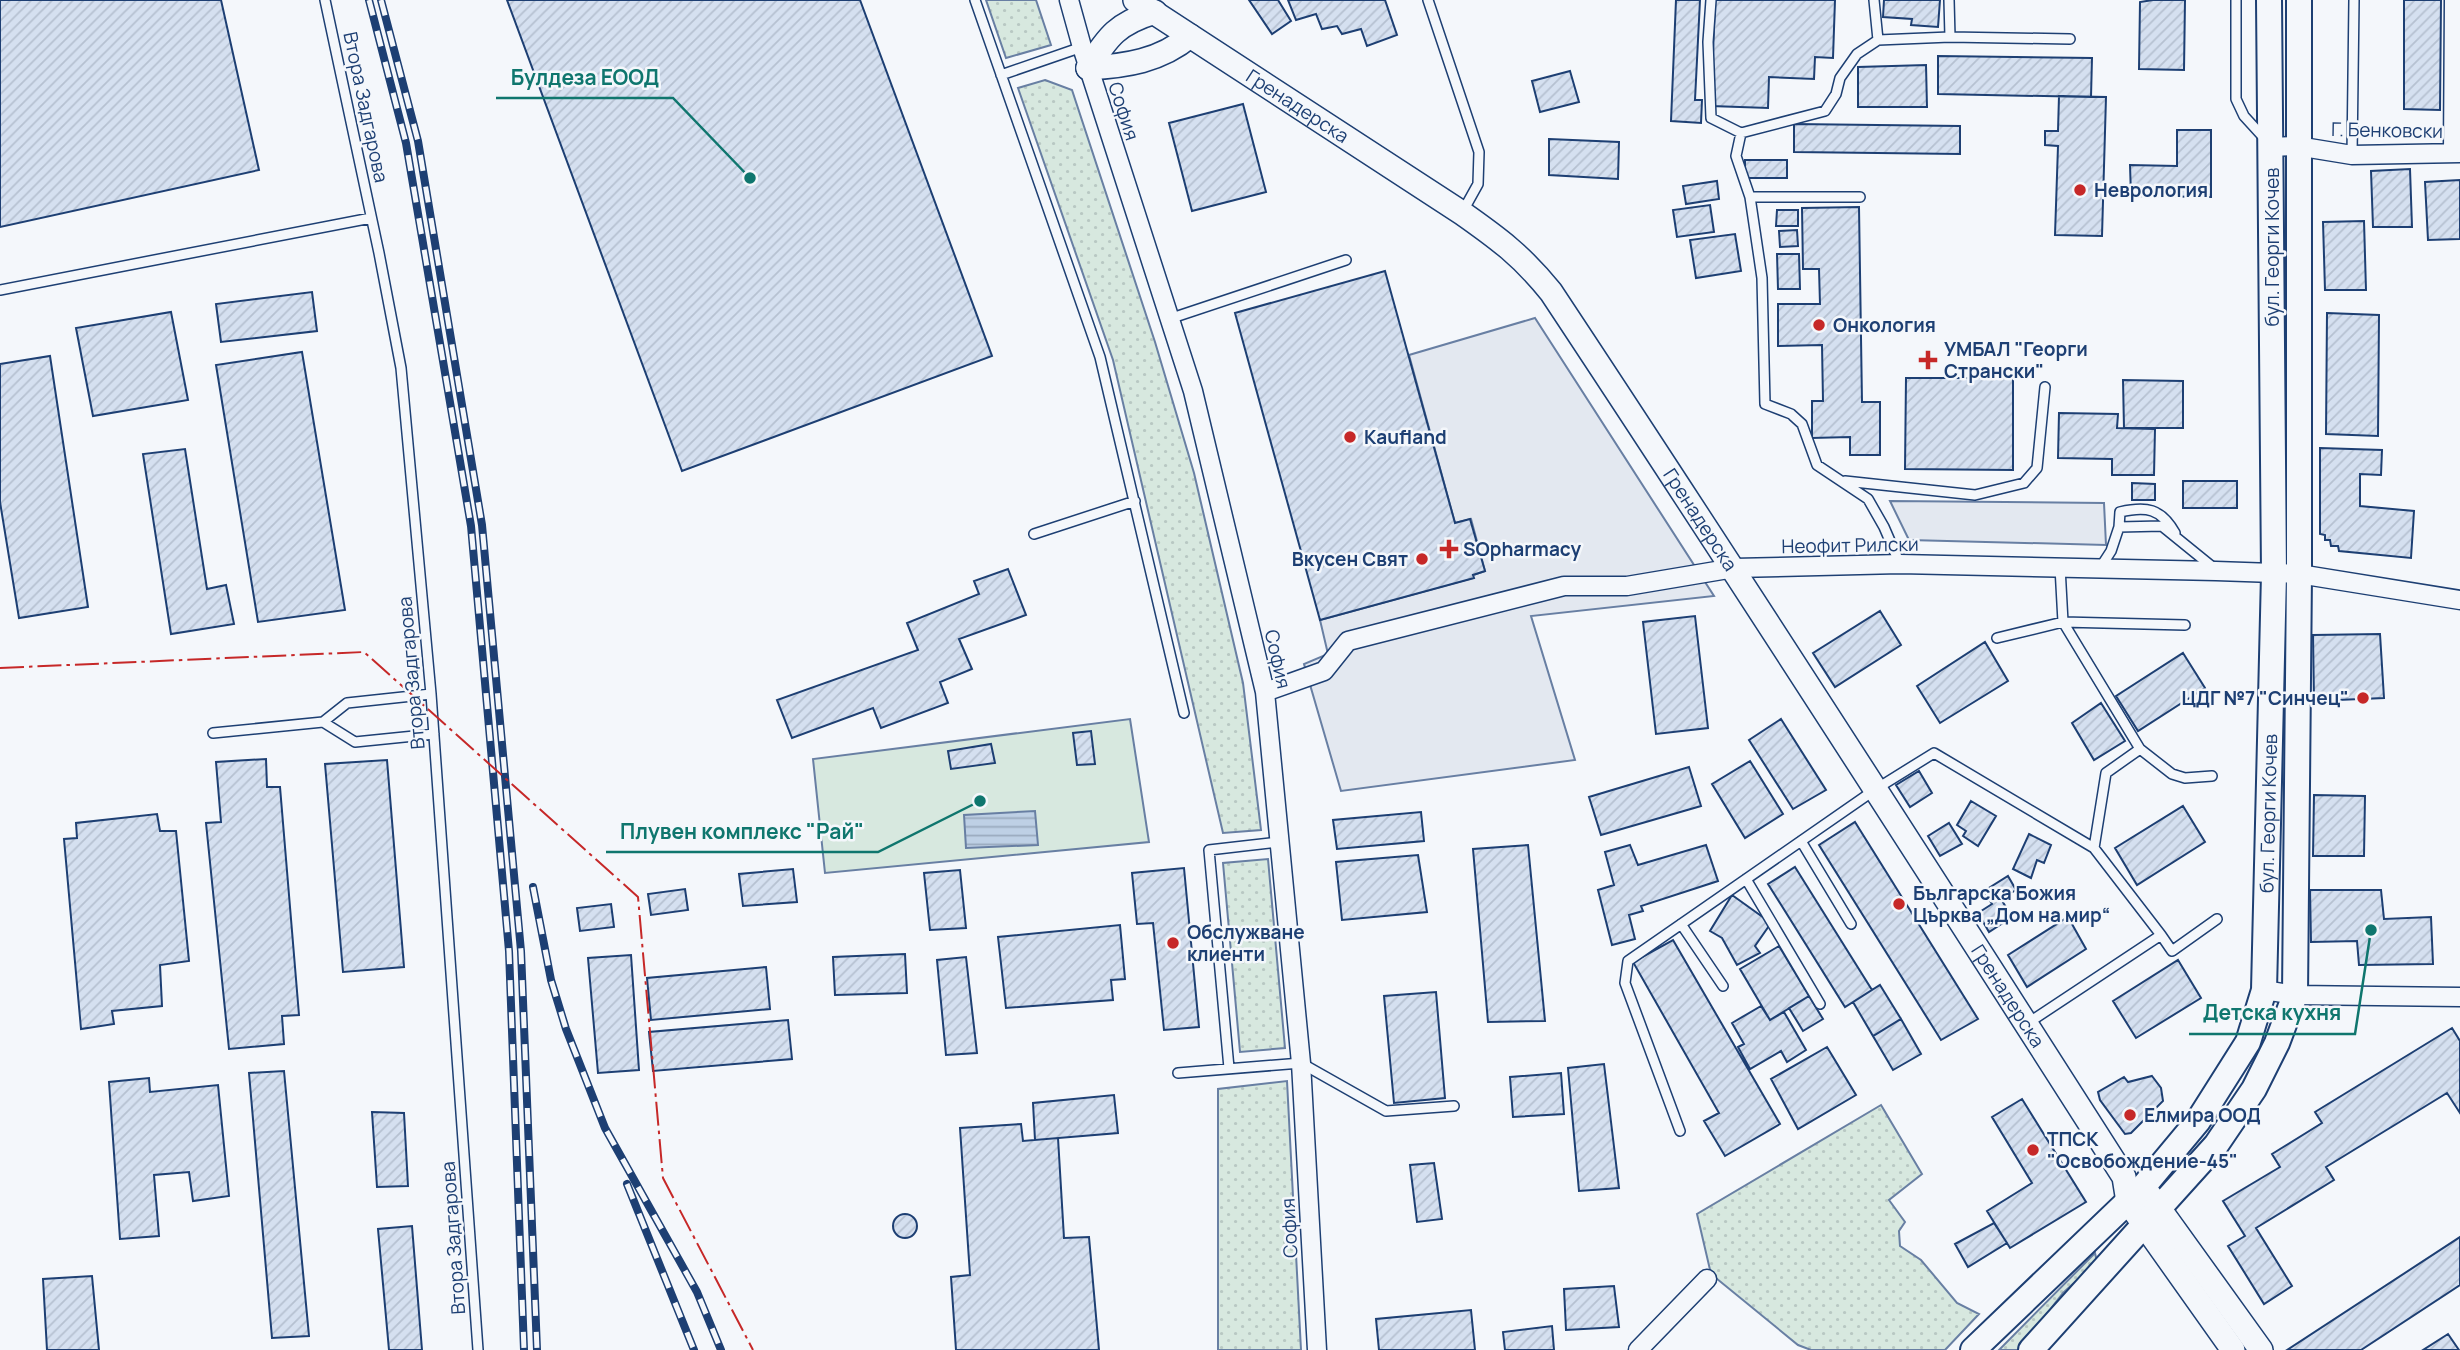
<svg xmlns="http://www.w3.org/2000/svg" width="2460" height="1350" font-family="Manrope,sans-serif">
	<defs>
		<pattern id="grass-dots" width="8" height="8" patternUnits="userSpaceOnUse" patternTransform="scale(1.75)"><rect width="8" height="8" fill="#d7e8df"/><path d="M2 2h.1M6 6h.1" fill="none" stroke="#b8c8c3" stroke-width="1.8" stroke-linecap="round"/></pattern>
		<pattern id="water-rules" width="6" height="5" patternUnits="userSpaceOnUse" patternTransform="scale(1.75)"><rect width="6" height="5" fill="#bed0e5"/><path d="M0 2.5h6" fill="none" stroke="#9aaabe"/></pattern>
		<pattern id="building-hatch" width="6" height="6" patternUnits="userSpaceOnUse" patternTransform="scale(1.75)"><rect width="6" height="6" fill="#d5e0f0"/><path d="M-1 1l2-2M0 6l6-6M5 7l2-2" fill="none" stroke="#b6c1d1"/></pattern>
	</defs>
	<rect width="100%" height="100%" fill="#f4f7fb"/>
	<path fill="url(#grass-dots)" stroke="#687fa3" stroke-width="2" d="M986 0H1036L1051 45 1006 58Z
		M1045 80 1072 90 1155 342 1194 473 1243 683 1261 830 1223 833 1113 360 1018 88Z
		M1268 859 1285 1048 1240 1052 1223 863Z
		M1287 1081 1301 1350H1218V1089Z
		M1881 1105 1922 1174 1889 1200 1905 1222 1899 1231 1900 1246 1921 1260 1957 1303 1979 1314 1945 1350H1811L1798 1345 1711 1274 1697 1214Z
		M2095 1253 2097 1262 2063 1293 2019 1350H1999Z"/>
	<path fill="#d7e8df" stroke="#687fa3" stroke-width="2" d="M1130 719 1149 842 825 873 813 759Z"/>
	<path fill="#e3e8f0" stroke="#687fa3" stroke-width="2" d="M1535 318 1714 596 1531 616 1575 760 1341 791 1304 664 1328 654 1320 620 1473 578V575L1485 571 1471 519 1455 523 1409 355Z
		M1890 501 2104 503 2106 545 1909 540Z"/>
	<path fill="url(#water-rules)" stroke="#687fa3" stroke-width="2" d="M1035 811 1038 845 966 848 964 815Z"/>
	<path fill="url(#building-hatch)" stroke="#1d3f73" stroke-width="2" d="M0 0H221L259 170 0 227Z
		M507 0H860L992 356 682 471Z
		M1249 0H1278L1291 21 1272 34Z
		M1288 0H1385L1397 35 1367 46 1361 29 1342 34 1337 26 1322 29 1316 14 1296 20Z
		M1676 0H1700L1695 100H1702L1701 123 1671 121Z
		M1715 0H1835L1833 58 1815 57 1814 79 1769 77 1768 108 1711 106Z
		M1884 0H1940L1938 27 1911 25 1912 19 1883 17Z
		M2153 0H2185L2184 70 2139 69 2140 2Z
		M2404 0H2441L2440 110 2404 109Z
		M1938 56 2092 58 2091 97 1938 94Z
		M1926 65 1927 107H1858V67Z
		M1570 71 1579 102 1540 112 1532 81Z
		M2059 96 2106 97 2102 236 2055 235 2058 146 2045 145V131H2058Z
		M1243 104 1266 192 1192 211 1169 123Z
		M1794 124 1960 126V154L1794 152Z
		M2177 130H2211V197L2131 196 2130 165 2177 166Z
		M1549 139 1619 142 1618 179 1549 175Z
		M1745 160H1787V178H1745Z
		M2410 169 2412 227H2373L2371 171Z
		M2460 180V239L2428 240 2425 182Z
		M1717 181 1719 199 1686 204 1683 186Z
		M1710 205 1714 232 1677 237 1673 210Z
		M1859 207 1862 402H1880V455H1850V437L1812 438V401H1823L1822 345 1778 346V304H1820L1819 269H1803L1802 208Z
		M1777 210H1798V226H1776Z
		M2364 221 2366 290H2325L2323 222Z
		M1797 230 1798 246 1780 247 1779 231Z
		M1735 234 1741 271 1696 278 1690 240Z
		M1777 254H1799L1800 289H1778Z
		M1385 271 1455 523 1470 519 1485 571 1473 575 1474 578 1320 620 1235 313Z
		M312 292 317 331 221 342 216 304Z
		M171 312 188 400 93 416 76 328Z
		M2327 313 2379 315 2378 436 2326 434Z
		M302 352 345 610 258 622 216 365Z
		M50 356 88 607 19 618 0 502V364Z
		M1906 378H2013V470L1905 469Z
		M2123 380 2183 381V428H2124Z
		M2059 413 2118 414 2117 428 2155 429 2154 475H2112V459L2058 458Z
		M2320 448 2382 450 2381 475 2360 474V506L2414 511 2411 558 2339 551 2338 546H2331L2330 540H2325V535L2320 534Z
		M185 449 207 589 226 585 234 624 171 634 143 454Z
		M2183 481H2237V508H2183Z
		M2132 483 2155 484V500H2132Z
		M1008 569 1026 615 959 639 972 669 940 682 948 703 881 728 873 708 792 738 777 700 918 650 907 623 979 594 974 581Z
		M1880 611 1901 645 1835 687 1813 653Z
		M1695 616 1708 728 1656 734 1643 622Z
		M2380 634 2384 698 2314 701 2313 635Z
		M1985 642 2008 681 1940 723 1917 686Z
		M2183 653 2205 688 2138 731 2116 696Z
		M2101 703 2125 741 2094 760 2072 723Z
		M1781 719 1826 790 1793 809 1749 740Z
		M1091 731 1095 764 1077 765 1073 733Z
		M991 744 995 763 951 769 948 751Z
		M266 759 267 787H280L299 1015 282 1016 284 1044 229 1049 206 823 221 822 216 762Z
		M387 760 404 967 343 972 325 764Z
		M1750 761 1783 814 1745 838 1712 784Z
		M1689 767 1701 806 1601 835 1589 797Z
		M1919 771 1932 793 1910 807 1896 785Z
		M2314 795 2365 796 2364 856H2313Z
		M1971 801 1996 816 1978 846 1963 836 1966 831 1957 825Z
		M2183 806 2205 842 2137 885 2115 848Z
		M1421 812 1424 841 1337 849 1333 820Z
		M157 814 160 831H176L189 961 160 965 162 1006 112 1011 114 1024 81 1029 64 839 77 838 76 823Z
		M1855 822 1978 1019 1941 1040 1819 845Z
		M1949 823 1962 844 1940 856 1928 836Z
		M2029 834 2051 845 2044 863 2037 860 2031 878 2013 869Z
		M1528 845 1545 1021 1488 1022 1473 849Z
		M1630 845 1638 865 1706 845 1718 881 1641 906 1643 911 1629 915 1635 939 1612 945 1598 890 1614 885 1605 852Z
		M1418 855 1427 912 1342 920 1336 862Z
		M1795 867 1872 990 1845 1007 1768 884Z
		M1184 868 1199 1027 1164 1030 1153 923 1137 924 1132 873Z
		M793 869 797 902 743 906 739 874Z
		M960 870 966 928 930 930 924 873Z
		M2008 876 2016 890 2001 899 2012 917 1989 932 1978 913 1992 904 1984 891Z
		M685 889 688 910 651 915 648 894Z
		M2310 890H2381L2384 919 2431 917 2433 964 2359 965 2357 941 2311 942Z
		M1732 895 1771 923 1755 946 1760 953 1737 965 1722 938 1710 931Z
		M611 904 614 927 580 931 577 908Z
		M2068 917 2086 949 2027 987 2008 955Z
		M1120 925 1125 979 1111 980 1113 1000 1006 1008 998 937Z
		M1673 940 1780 1124 1725 1156 1704 1121 1719 1113 1633 962Z
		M1779 946 1809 996 1770 1020 1740 969Z
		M905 954 907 993 835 995 833 957Z
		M631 955 639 1070 598 1073 588 958Z
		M966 957 977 1053 946 1055 937 960Z
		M2178 960 2201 998 2136 1038 2113 1001Z
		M766 967 770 1009 651 1020 647 978Z
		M1880 985 1901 1019 1873 1036 1853 1002Z
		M1436 992 1445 1098 1394 1103 1384 996Z
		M1809 996 1823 1019 1803 1031 1789 1008Z
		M1761 1006 1770 1020 1784 1012 1806 1050 1787 1062 1781 1051 1750 1069 1738 1047 1744 1044 1732 1023Z
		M1901 1019 1921 1054 1893 1070 1873 1036Z
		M788 1020 792 1059 653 1071 649 1032Z
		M2452 1028 2460 1041V1113L2447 1093 2326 1167 2334 1180 2256 1228 2292 1286 2264 1304 2228 1246 2245 1236 2223 1201 2280 1167 2272 1154 2322 1123 2315 1112Z
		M1827 1047 1856 1095 1798 1129 1771 1079Z
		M1604 1064 1619 1188 1579 1191 1568 1068Z
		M284 1071 309 1336 272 1338 249 1073Z
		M1561 1073 1564 1114 1513 1117 1510 1077Z
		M2152 1076 2161 1088 2163 1101 2131 1133 2125 1134 2100 1100 2098 1092 2124 1077 2128 1082Z
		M149 1078 150 1092 218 1085 229 1196 193 1201 189 1172 154 1175 159 1236 120 1239 109 1082Z
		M1114 1095 1118 1133 1035 1140 1033 1103Z
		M2022 1099 2086 1202 2010 1248 1987 1211 2032 1183 1992 1117Z
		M372 1112 404 1113 408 1186 377 1187Z
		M1021 1124 1023 1141 1058 1138 1064 1238 1089 1237 1099 1350H956L951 1277 970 1275 960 1128Z
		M1434 1163 1442 1219 1417 1222 1410 1165Z
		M893 1226a12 12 0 1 1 24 0a12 12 0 1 1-24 0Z
		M1994 1223 2007 1243 1968 1267 1955 1244Z
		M412 1226 422 1350H389L378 1229Z
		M2460 1237V1285L2361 1350H2287Z
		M92 1276 99 1350H47L43 1279Z
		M1614 1286 1619 1327 1566 1330 1564 1289Z
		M1471 1310 1475 1350H1379L1376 1319Z
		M1552 1326 1554 1350H1505L1503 1332Z
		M2448 1334 2459 1350H2423Z"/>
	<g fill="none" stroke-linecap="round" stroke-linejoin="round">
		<defs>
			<path id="service" d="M325 0 379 253 401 368 431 694 478 1350
				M975 0 1100 357 1184 713
				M1428 0 1479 152 1478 184 1463 211
				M1711 0 1708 42 1711 118 1741 133
				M1874 0 1878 40
				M1949 0 1950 37 2070 39
				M2236 0V99L2244 116 2265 139
				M1001 75 1082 47
				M2352 155 2354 0
				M1750 197H1860
				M0 290 371 218
				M1169 319 1346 260
				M1845 481 1975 495 2024 483 2037 468 2045 387
				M2119 527 2120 512C2146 506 2161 508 2175 533
				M1034 534 1135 501
				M1900 564 1884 527 1868 499 1817 465 1802 424 1791 414 1765 404 1762 278 1750 197 1736 156 1741 133 1825 111 1836 94 1840 78 1857 54 1878 40 1950 37
				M2060 567 2063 622 2140 749 2172 774 2185 778 2212 776
				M2100 568 2111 551 2119 527 2162 526 2215 569
				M1997 638 2063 622 2185 625
				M323 722 355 742 434 734
				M213 733 323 722 347 703 431 694
				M1801 841 1851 924
				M2094 848 2161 935
				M1746 879 1820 1004
				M1681 924 1723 986
				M2028 1023 2161 935 2172 951 2217 919
				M1229 1068 1209 850 1279 842
				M1178 1073 1301 1063 1386 1111 1454 1106
				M1680 1131 1625 983 1628 961 1876 789 1934 753 2094 848 2106 773 2140 749"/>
			<path id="minor" d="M1069 0 1082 47 1193 391 1265 692 1301 1063 1317 1350
				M2271 147 2297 146 2352 155 2460 153
				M2453 153 2454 0
				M1265 692 1324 671 1348 641 1564 586H1627L1734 568 1900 564 2216 571 2299 574 2460 600
				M2264 990 2295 995 2460 997
				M1638 1350 1707 1279"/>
			<g id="tertiary">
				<path id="s1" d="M1135 0 1462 213C1499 239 1522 256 1551 292 1745 585 1935 881 2124 1177L2128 1202 2233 1350"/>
				<path d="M1088 68C1126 66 1160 61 1190 36"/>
				<path d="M1088 68C1108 36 1118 23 1155 12"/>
				<path d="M2148 1193 2261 1350"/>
			</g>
			<g id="secondary">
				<path id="s2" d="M1973 1350 2143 1187 2198 1121 2248 1042 2264 990 2274 574 2269 0"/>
				<path d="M2031 1350 2216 1145 2254 1089 2277 1043 2295 995 2299 574V0"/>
			</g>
		</defs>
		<use href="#service" stroke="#1d3f73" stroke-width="12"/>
		<use href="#minor" stroke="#1d3f73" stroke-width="21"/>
		<use href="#tertiary" stroke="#1d3f73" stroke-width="26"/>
		<use href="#secondary" stroke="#1d3f73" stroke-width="28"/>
		<use href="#service" stroke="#f4f7fb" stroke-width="9"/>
		<use href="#minor" stroke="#f4f7fb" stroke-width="18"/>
		<use href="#tertiary" stroke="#f4f7fb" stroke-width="23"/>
		<use href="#secondary" stroke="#f4f7fb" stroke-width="24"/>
		<defs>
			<path id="rail" d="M369 0 406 143 471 526 509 951 524 1350
				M381 0 418 141 482 525 521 951 537 1350
				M533 887 551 980 566 1029 605 1128 697 1292 721 1350
				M627 1184 694 1350"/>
		</defs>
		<use href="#rail" stroke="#1d3f73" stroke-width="8"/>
		<use href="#rail" stroke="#f4f7fb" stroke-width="5" stroke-dasharray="16" stroke-linecap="butt"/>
		<path stroke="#c62828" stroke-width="2" stroke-dasharray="24 5 3.5 5" stroke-linecap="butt" d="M0 668 364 652 638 897 663 1178 753 1350"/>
	</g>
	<g fill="#c62828" stroke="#f4f7fb" stroke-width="2.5">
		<circle cx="2080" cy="190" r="7"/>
		<circle cx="1819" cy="325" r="7"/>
		<path d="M1924.5 349.5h7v7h7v7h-7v7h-7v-7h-7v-7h7z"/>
		<circle cx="1350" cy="437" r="7"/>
		<path d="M1445.5 538.5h7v7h7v7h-7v7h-7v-7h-7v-7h7z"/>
		<circle cx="1422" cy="559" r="7"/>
		<circle cx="2363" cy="698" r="7"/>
		<circle cx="1899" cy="904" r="7"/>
		<circle cx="1173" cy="943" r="7"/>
		<circle cx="2130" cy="1115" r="7"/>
		<circle cx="2033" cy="1150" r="7"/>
	</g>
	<g text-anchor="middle" stroke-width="5" stroke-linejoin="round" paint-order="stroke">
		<g font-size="19" fill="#1d3f73" stroke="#f4f7fb">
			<text dy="7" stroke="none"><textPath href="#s1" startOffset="194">Гренадерска</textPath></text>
			<text transform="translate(366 107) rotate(78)" y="7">Втора Задгарова</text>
			<text transform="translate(1124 111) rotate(72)" y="7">София</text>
			<text transform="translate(2387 130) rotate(1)" y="7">Г. Бенковски</text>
			<text transform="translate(2272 247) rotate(-90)" y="7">бул. Георги Кочев</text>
			<text dy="7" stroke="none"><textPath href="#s1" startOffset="782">Гренадерска</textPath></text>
			<text transform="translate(1850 545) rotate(-1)" y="7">Неофит Рилски</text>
			<text transform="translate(1278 659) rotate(77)" y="7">София</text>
			<text transform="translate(411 673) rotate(-95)" y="7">Втора Задгарова</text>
			<text dy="7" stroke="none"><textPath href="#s2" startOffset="646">бул. Георги Кочев</textPath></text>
			<text dy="7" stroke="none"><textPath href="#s1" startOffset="1349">Гренадерска</textPath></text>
			<text transform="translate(1289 1228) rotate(-93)" y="7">София</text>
			<text transform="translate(453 1238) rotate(-94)" y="7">Втора Задгарова</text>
		</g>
		<g font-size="19" font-weight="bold" fill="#1d3f73" stroke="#f4f7fb" text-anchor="start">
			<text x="2094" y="197">Неврология</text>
			<text x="1833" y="332">Онкология</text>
			<text x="1944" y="356">УМБАЛ "Георги<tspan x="1944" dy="22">Странски"</tspan></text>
			<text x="1364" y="444">Kaufland</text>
			<text x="1463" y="556">SOpharmacy</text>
			<text x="1408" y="566" text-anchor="end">Вкусен Свят</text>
			<text x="2349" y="705" text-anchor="end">ЦДГ №7 "Синчец"</text>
			<text x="1913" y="900">Българска Божия<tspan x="1913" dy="22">Църква „Дом на мир“</tspan></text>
			<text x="1187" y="939">Обслужване<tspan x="1187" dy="22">клиенти</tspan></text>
			<text x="2144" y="1122">Елмира ООД</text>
			<text x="2047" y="1146">ТПСК<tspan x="2047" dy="22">"Освобождение-45"</tspan></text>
		</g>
	</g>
	<path fill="none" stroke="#0f766e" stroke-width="2.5" d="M750 178L673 98H496M980 801L878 852H606M2371 930L2355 1034H2189"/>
	<g fill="#0f766e" stroke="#f4f7fb" stroke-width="2.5">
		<circle cx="750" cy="178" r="7"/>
		<circle cx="980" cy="801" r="7"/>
		<circle cx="2371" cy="930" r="7"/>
	</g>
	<g font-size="21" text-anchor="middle" font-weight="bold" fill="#0f766e" stroke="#f4f7fb" stroke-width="5" stroke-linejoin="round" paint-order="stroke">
		<text x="585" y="85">Булдеза ЕООД</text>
		<text x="742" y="839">Плувен комплекс "Рай"</text>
		<text x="2272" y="1020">Детска кухня</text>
	</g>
</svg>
